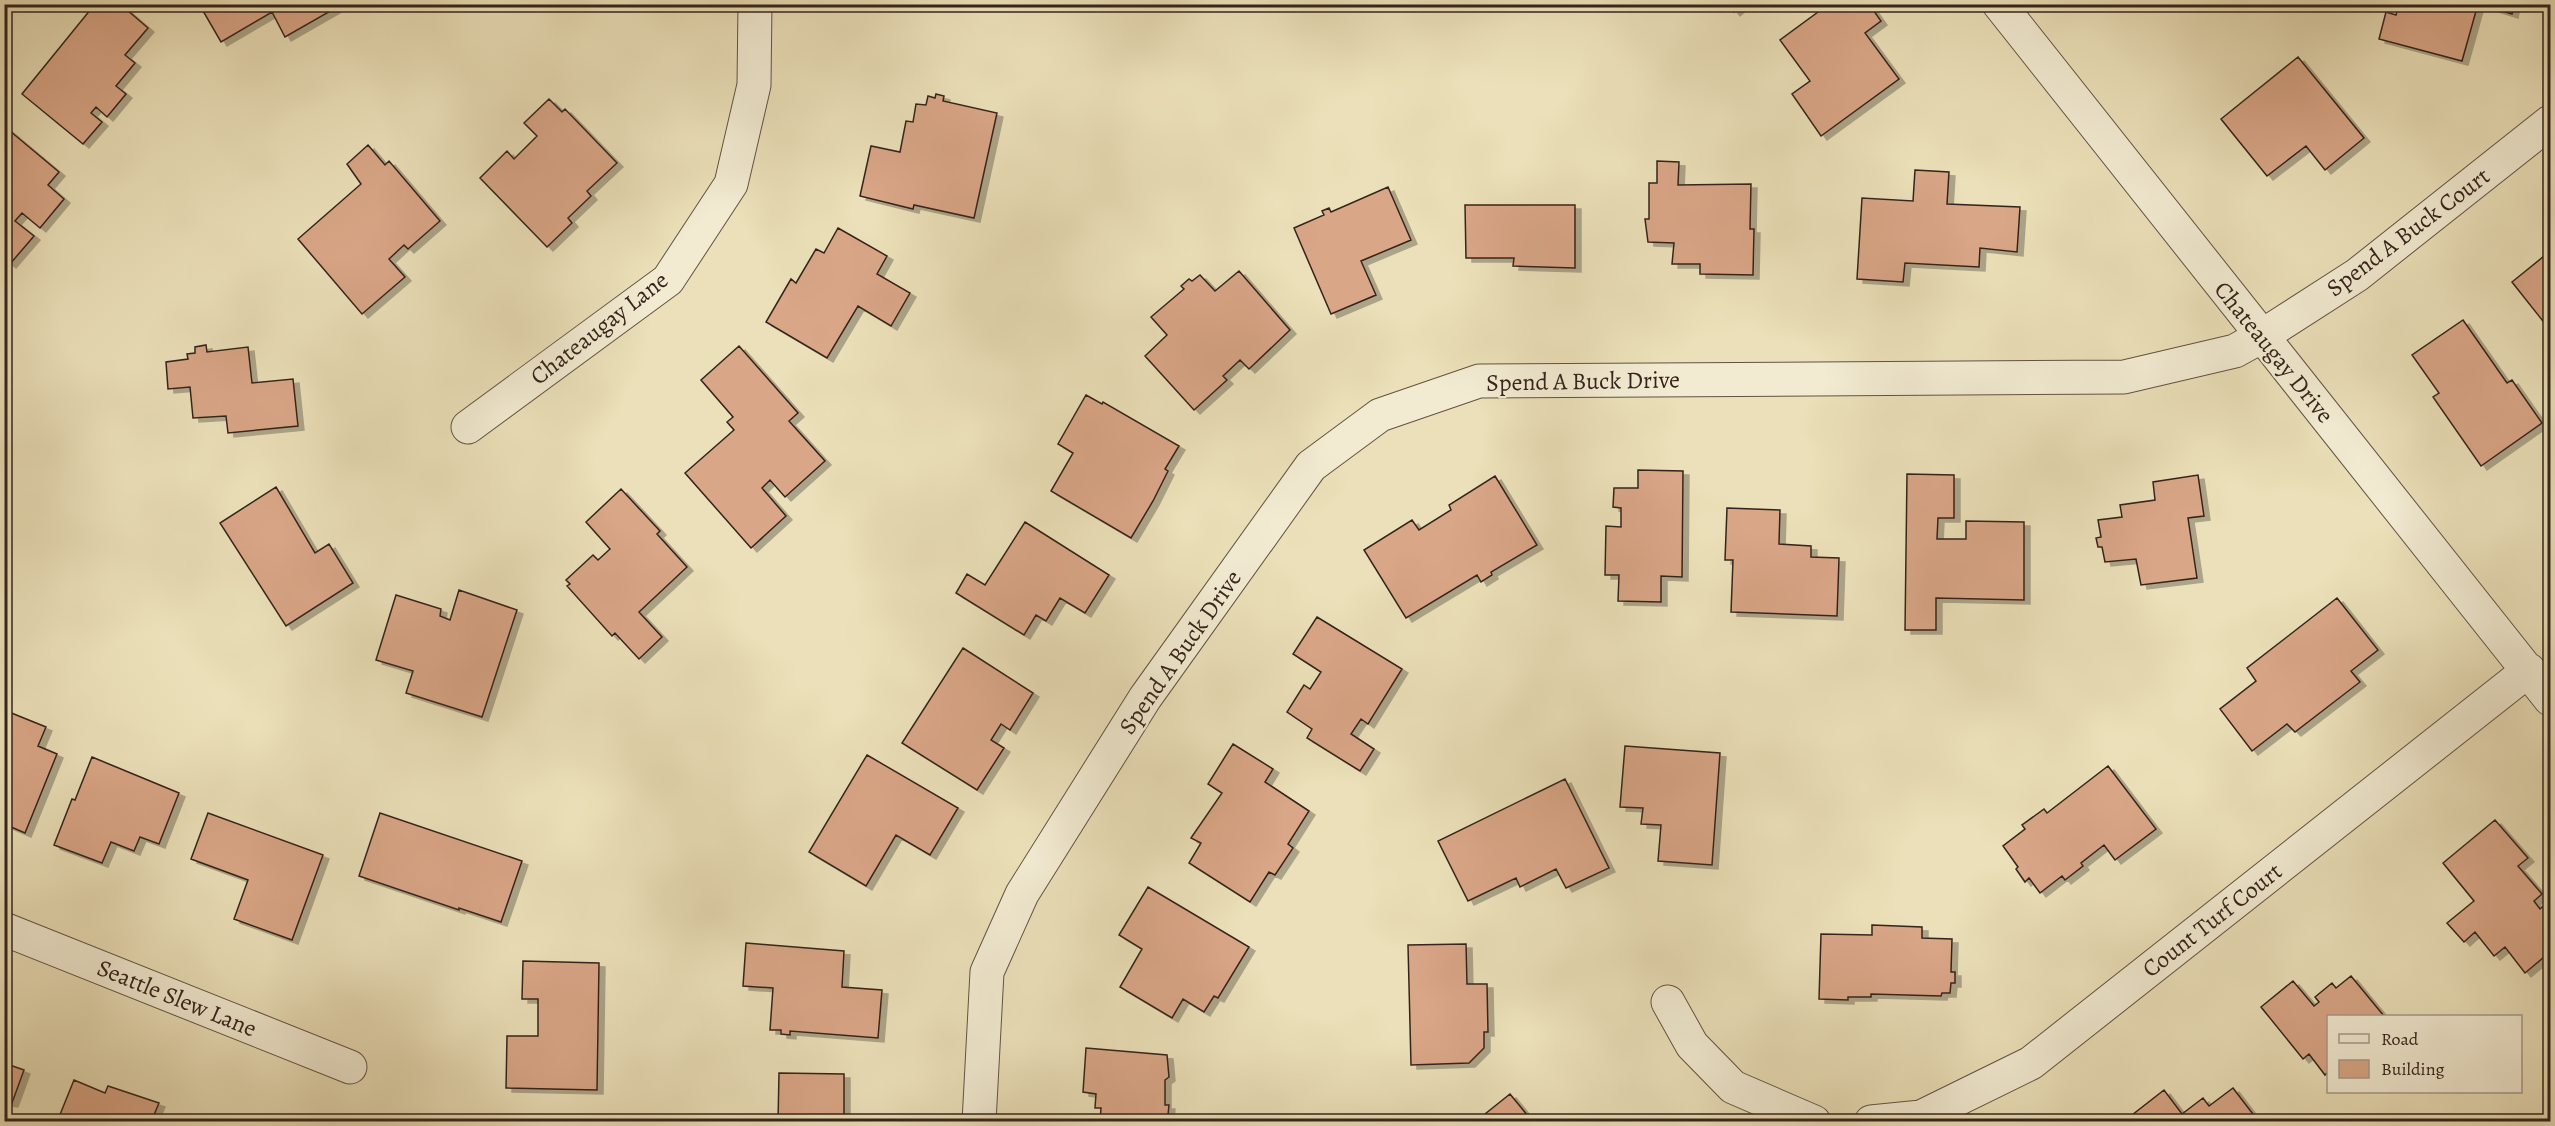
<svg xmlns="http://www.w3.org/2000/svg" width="2555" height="1126" font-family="Alegreya,serif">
	<defs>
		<filter id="shadow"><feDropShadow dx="6" dy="4" stdDeviation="0" flood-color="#0004"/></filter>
	</defs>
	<rect width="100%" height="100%" fill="#ebe0b9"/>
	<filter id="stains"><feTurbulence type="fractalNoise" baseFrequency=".00333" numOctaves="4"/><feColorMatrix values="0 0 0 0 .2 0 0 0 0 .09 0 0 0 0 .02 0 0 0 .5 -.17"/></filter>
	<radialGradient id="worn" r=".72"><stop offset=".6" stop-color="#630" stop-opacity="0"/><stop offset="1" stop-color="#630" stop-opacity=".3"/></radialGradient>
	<path fill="#d9a687" stroke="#35241b" stroke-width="1.5" filter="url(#shadow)" d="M95 4H120L148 28 125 55 135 63 116 86 126 94 107 117 96 107 91 113 102 122 83 144 22 94Z
		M199 4H332L334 9 285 37 272 12 221 42Z
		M1728 4H1743L1734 12Z
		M1829 4H1869L1881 21 1865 33 1899 79 1821 136 1792 94 1810 81 1780 40Z
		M2399 4H2478L2462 61 2379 39 2386 12 2396 15Z
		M2480 4H2514L2512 14Z
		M2298 57 2364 138 2325 170 2306 146 2267 176 2221 119Z
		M936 94 944 96 943 101 997 113 974 218 914 205 913 209 860 196 871 146 900 152 906 121 913 122 916 104 926 105 928 96 935 98Z
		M549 99 562 112 565 109 617 163 587 191 591 196 568 218 572 223 547 247 480 178 507 151 514 159 537 136 524 123Z
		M4 126 59 172 48 185 64 199 40 228 22 213 15 221 34 236 10 264 4 259Z
		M368 145 385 165 389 161 440 221 408 249 404 245 389 259 405 277 362 314 298 239 361 184 347 164Z
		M1657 161 1679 162 1678 185 1751 184 1750 229H1754L1753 275 1700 274V264H1672L1674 243 1648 242 1645 219H1649V183H1657Z
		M1915 170 1949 172 1947 204 2020 207 2017 252 1980 248 1979 267 1905 263 1903 282 1857 279 1862 198 1913 201Z
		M1388 187 1411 240 1361 261 1376 295 1331 314 1294 228 1324 215 1322 211 1329 208 1331 212Z
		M1465 205H1575V268L1513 266 1514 258H1466Z
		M838 228 887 256 877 274 910 293 891 326 858 306 827 358 766 322 791 279 796 283 816 249 824 253Z
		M2549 252 2550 254V330L2512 282Z
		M1239 271 1290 330 1249 369 1240 360 1223 376 1227 380 1194 410 1145 356 1167 335 1151 317 1184 289 1181 286 1189 279 1192 281 1200 275 1215 291Z
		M2463 320 2507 383 2512 380 2542 423 2481 466 2433 397 2439 393 2412 355Z
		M206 345 207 352 248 347 252 383 293 379 298 426 228 433 226 416 193 418 190 387 168 389 166 362 188 359 187 354 195 353V347Z
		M739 346 798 413 789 421 825 461 785 497 770 480 762 488 786 516 751 548 685 473 734 430 727 422 733 417 701 380Z
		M1086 395 1102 404 1103 402 1179 446 1165 469 1168 471 1153 501 1131 538 1051 491 1073 453 1058 444Z
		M1638 470 1683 471 1682 577 1661 576V602L1618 601 1619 575H1605L1606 526 1621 527V508L1613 507 1614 488H1638Z
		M1907 474 1954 475V518H1938L1937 539H1966V521L2024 522V600L1936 598V630H1905Z
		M2198 475 2204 516 2188 518 2197 578 2141 585 2136 559 2105 562 2102 547H2098L2096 538 2101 537 2098 520 2122 517 2120 505 2155 500 2153 482Z
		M1495 476 1537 545 1491 572 1492 575 1481 582 1477 575 1406 618 1364 550 1412 520 1419 530 1451 510 1449 505Z
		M276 487 315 553 329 544 353 583 286 626 220 523Z
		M621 489 660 531 657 534 687 567 639 612 662 637 639 659 615 633 612 636 567 586 570 584 566 580 593 555 598 560 610 549 586 522Z
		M1727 508 1780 510 1779 544 1811 546V557L1839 558 1837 616 1731 612 1733 560H1725Z
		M1025 522 1109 575 1085 613 1060 598 1046 621 1036 615 1024 635 956 593 967 574 985 585Z
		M459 590 517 610 482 717 406 693 413 671 376 660 396 595 441 609 440 616 450 620Z
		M2337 598 2378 650 2351 671 2360 682 2295 732 2287 724 2252 751 2220 709 2256 681 2247 668Z
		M1317 617 1402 669 1368 724 1361 719 1351 734 1374 749 1360 771 1307 738 1312 729 1287 712 1304 685 1310 689 1321 672 1293 654Z
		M963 648 1033 693 1010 730 1001 724 991 740 1004 748 977 790 902 743Z
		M4 710 46 727 38 746 57 754 25 833 4 824Z
		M1233 744 1273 769 1265 782 1309 811 1288 844 1293 848 1275 875 1269 872 1250 902 1189 863 1201 843 1191 838 1222 793 1208 784Z
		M1625 746 1720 753 1712 865 1658 861 1661 825 1641 824 1643 808 1620 807Z
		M867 755 958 808 930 855 896 835 866 886 809 852Z
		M92 757 179 793 159 844 140 837 134 851 111 842 102 863 54 845 72 799 75 800Z
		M2108 766 2156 829 2115 860 2104 845 2081 863 2083 866 2065 880 2062 876 2040 893 2029 878 2025 882 2016 869 2018 867 2003 846 2025 829 2022 825 2044 809 2047 813Z
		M1565 779 1609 868 1566 888 1556 869 1520 887 1516 878 1468 901 1438 841Z
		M208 813 323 855 292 940 234 919 248 880 191 859Z
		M380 813 522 861 501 922 459 908V910L359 876Z
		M2495 820 2528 858 2518 866 2542 894 2534 901 2540 909 2547 903 2550 907V952L2525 973 2505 947 2494 956 2475 932 2464 942 2447 923 2474 901 2443 863Z
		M1148 887 1249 947 1218 998 1214 996 1204 1012 1183 999 1172 1018 1120 987 1142 949 1119 935Z
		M1872 925 1922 927V938L1952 939 1951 972H1955V983H1951L1950 993H1942L1941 996 1871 994V997H1848V1000L1819 999 1821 934 1872 935Z
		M746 943 844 951 842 987 882 990 878 1038 790 1031V1035L781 1034V1030H770L773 988 743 986Z
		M1466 944 1467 984H1487L1488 1032H1484V1048L1469 1063 1411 1065 1408 945Z
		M523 961 599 963 597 1090 506 1088 507 1036H538V999H522Z
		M2351 976 2384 1016H2328V1072L2325 1075 2309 1054 2303 1059 2261 1007 2293 981 2314 1006 2319 1002 2315 997 2332 983 2336 988Z
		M1086 1048 1167 1055 1169 1077 1165 1080V1105H1169L1168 1115H1165L1164 1122H1100L1101 1108H1095L1096 1094 1083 1092Z
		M4 1063 24 1070 12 1103 4 1102Z
		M779 1073 844 1074V1122H778Z
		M74 1080 105 1093 108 1086 159 1103 151 1122H57Z
		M2233 1088 2259 1122H2129L2127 1119 2164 1090 2182 1114 2203 1098 2209 1106Z
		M1510 1094 1533 1122H1475Z"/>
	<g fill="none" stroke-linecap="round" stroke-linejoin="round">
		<defs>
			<path id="minor" d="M1999 4 2550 699
				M468 427 668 280 731 184 754 85 755 4
				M4 929 350 1067
				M1668 1002 1692 1045 1733 1087 1814 1122
				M979 1122 987 972 1022 894 1145 698 1311 466 1380 415 1479 381 2124 377 2235 351 2262 336 2357 275 2550 122
				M1871 1122 1921 1117 2031 1063 2529 670"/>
		</defs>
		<use href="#minor" stroke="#625342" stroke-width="35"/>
		<use href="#minor" stroke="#f2ebd2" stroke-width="33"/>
	</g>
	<g text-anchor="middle" stroke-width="4.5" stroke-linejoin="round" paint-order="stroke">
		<g font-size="24" fill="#35241b" stroke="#f2ebd2">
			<text transform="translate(2408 232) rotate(-37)" y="8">Spend A Buck Court</text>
			<text transform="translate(599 328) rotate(-38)" y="8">Chateaugay Lane</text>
			<text transform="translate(2274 352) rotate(51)" y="8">Chateaugay Drive</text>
			<text transform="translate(1583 381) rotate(-1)" y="8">Spend A Buck Drive</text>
			<text transform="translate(1180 652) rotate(-55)" y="8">Spend A Buck Drive</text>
			<text transform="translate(2212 920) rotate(-38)" y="8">Count Turf Court</text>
			<text transform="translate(177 998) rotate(22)" y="8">Seattle Slew Lane</text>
		</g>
	</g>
	<rect width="2555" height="1126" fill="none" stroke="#ebe0b9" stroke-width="24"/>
	<rect x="6" y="6" width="2543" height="1114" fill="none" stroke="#35241b" stroke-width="3"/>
	<rect x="12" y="12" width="2531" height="1102" fill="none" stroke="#35241b" stroke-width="1.5"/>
	<rect x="2327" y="1015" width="195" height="78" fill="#f2ebd2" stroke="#a69b89" stroke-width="1.5"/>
	<rect x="2339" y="1034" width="30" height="9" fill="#f2ebd2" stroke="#a69b89" stroke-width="1.5"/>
	<text x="2381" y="1045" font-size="18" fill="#35241b">Road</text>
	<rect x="2339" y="1060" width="30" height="18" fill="#d9a687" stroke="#a69b89" stroke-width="1.5"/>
	<text x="2381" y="1075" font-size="18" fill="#35241b">Building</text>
	<rect width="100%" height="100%" filter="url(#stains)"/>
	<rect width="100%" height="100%" fill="url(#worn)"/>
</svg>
